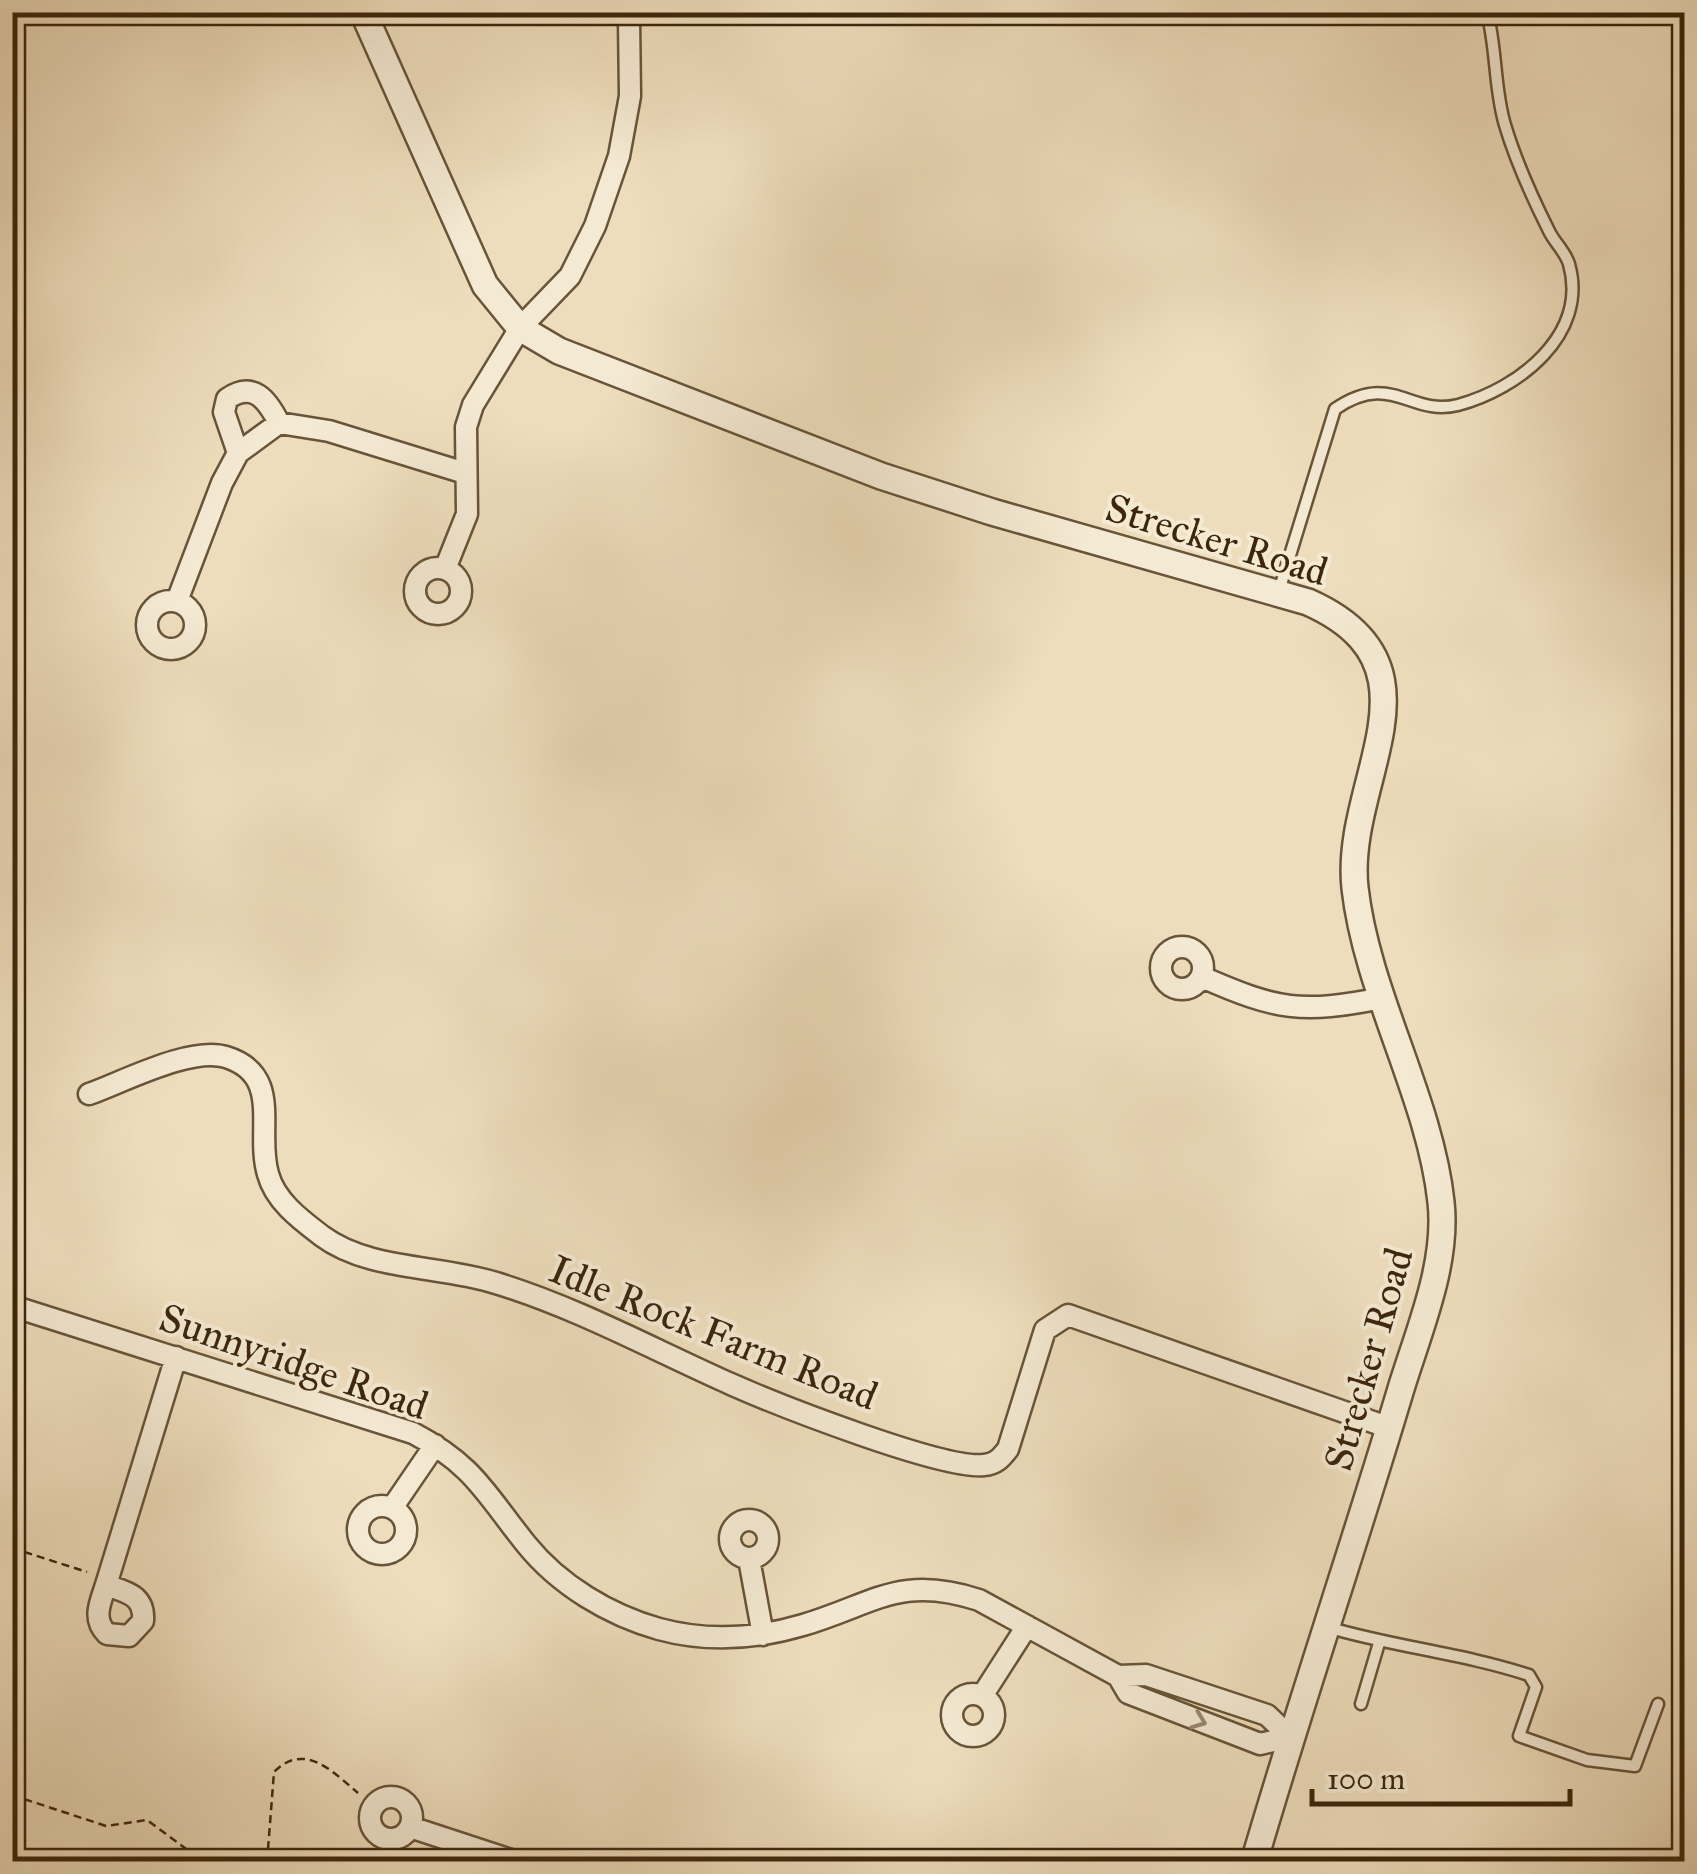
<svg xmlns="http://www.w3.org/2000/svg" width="1697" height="1874" font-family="'IM FELL Great Primer',serif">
	<defs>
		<filter id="shadow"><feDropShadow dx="6" dy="6" stdDeviation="0" flood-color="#0004"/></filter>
	</defs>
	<rect width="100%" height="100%" fill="#eeddbc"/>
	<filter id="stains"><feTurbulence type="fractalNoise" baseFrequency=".002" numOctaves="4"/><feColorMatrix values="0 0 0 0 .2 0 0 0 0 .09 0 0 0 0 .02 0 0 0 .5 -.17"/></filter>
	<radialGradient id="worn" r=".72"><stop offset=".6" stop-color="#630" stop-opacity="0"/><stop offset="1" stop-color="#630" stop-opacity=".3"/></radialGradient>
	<path fill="#e9b29d" stroke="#3c260c" stroke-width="2.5" filter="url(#shadow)" d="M1503 12H1528L1529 19 1505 24Z"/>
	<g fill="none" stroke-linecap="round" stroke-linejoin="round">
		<defs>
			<path id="service" d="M1279 591 1335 409C1392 370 1410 417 1458 405 1518 389 1589 335 1569 264 1565 251 1554 242 1549 231 1532 197 1516 162 1505 125 1494 89 1497 50 1487 12
				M1327 1627C1394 1647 1462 1653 1529 1675L1536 1687 1519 1736 1587 1760 1635 1766 1658 1704
				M1361 1704 1379 1643"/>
			<path id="minor" d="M238 453 224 412 227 399C253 381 267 399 279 423
				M415 591a23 23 0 1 1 46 0a23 23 0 1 1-46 0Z
				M445 569 467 514 466 427 473 405 520 328 570 276 595 226 619 156 630 96 629 20 625 12
				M177 601 222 483 238 453 279 423 329 431 465 473
				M147 625a24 24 0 1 1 48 0a24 24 0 1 1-48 0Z
				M1161 968a21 21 0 1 1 42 0a21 21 0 1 1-42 0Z
				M1202 977C1277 1010 1301 1014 1382 998
				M89 1094C123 1082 191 1046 226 1057 284 1075 255 1131 268 1174 275 1201 301 1220 322 1236 369 1271 441 1265 496 1283 578 1308 654 1350 733 1385 776 1404 943 1470 984 1465 996 1464 1001 1458 1008 1449L1045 1330 1068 1315 1390 1428
				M12 1306 413 1433C474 1465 485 1493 526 1544 559 1585 609 1615 659 1629 707 1642 756 1639 803 1625 874 1604 900 1574 979 1600L1118 1676 1146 1675 1267 1715 1290 1737
				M358 1530a24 24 0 1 1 48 0a24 24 0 1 1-48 0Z
				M392 1508 435 1445
				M730 1539a19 19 0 1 1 38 0a19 19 0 1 1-38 0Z
				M749 1559 763 1635
				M106 1585C126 1592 145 1595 143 1621L129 1636 107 1634C92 1619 100 1603 106 1585L176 1357
				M1118 1676 1128 1693 1260 1744 1290 1737
				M952 1715a21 21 0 1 1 42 0a21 21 0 1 1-42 0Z
				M982 1696 1027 1626
				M370 1818a21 21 0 1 1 42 0a21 21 0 1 1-42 0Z
				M410 1827 517 1862"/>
			<path id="tertiary" d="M363 12 485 285 520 328 559 351 881 476 992 512 1308 602C1452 666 1343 780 1355 888 1367 994 1430 1098 1441 1202 1448 1265 1418 1332 1400 1392 1353 1549 1300 1704 1254 1862"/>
		</defs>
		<use href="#service" stroke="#685438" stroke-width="15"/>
		<use href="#minor" stroke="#685438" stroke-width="25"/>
		<use href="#tertiary" stroke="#685438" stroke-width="30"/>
		<path stroke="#3c260c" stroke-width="2.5" stroke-dasharray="8 5" stroke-linecap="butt" d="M12 1548 87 1572
			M12 1795 106 1826 147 1820 204 1862
			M12 1846 55 1862
			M267 1862 274 1772C305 1741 333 1772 358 1793"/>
		<use href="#service" stroke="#f4e9d3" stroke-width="10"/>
		<use href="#minor" stroke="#f4e9d3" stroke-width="20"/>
		<use href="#tertiary" stroke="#f4e9d3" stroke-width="25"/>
	</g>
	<defs><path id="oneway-chevron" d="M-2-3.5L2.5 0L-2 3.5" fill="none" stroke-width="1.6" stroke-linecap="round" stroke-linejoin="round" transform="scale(2.5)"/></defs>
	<use stroke="#988870" href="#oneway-chevron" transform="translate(1199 1721) rotate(21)"/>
	<g text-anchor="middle" stroke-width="8" stroke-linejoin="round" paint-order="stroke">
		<g font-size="40" fill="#3c260c" stroke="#f4e9d3">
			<text transform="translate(1217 539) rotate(17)" y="14">Strecker Road</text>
			<text transform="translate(714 1332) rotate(22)" y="14">Idle Rock Farm Road</text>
			<text transform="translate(1368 1359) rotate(-74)" y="14">Strecker Road</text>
			<text transform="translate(294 1361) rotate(19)" y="14">Sunnyridge Road</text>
		</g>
	</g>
	<rect width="1697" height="1874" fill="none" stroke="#eeddbc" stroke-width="50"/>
	<rect x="15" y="15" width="1667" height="1844" fill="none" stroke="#3c260c" stroke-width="5"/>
	<rect x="25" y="25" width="1647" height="1824" fill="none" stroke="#3c260c" stroke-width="2.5"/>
	<path d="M1312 1789v15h258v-15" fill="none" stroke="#3c260c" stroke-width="5"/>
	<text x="1327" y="1789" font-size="30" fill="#3c260c" stroke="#f4e9d3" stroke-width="8" paint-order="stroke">100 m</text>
	<rect width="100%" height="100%" filter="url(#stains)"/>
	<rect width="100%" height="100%" fill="url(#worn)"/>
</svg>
